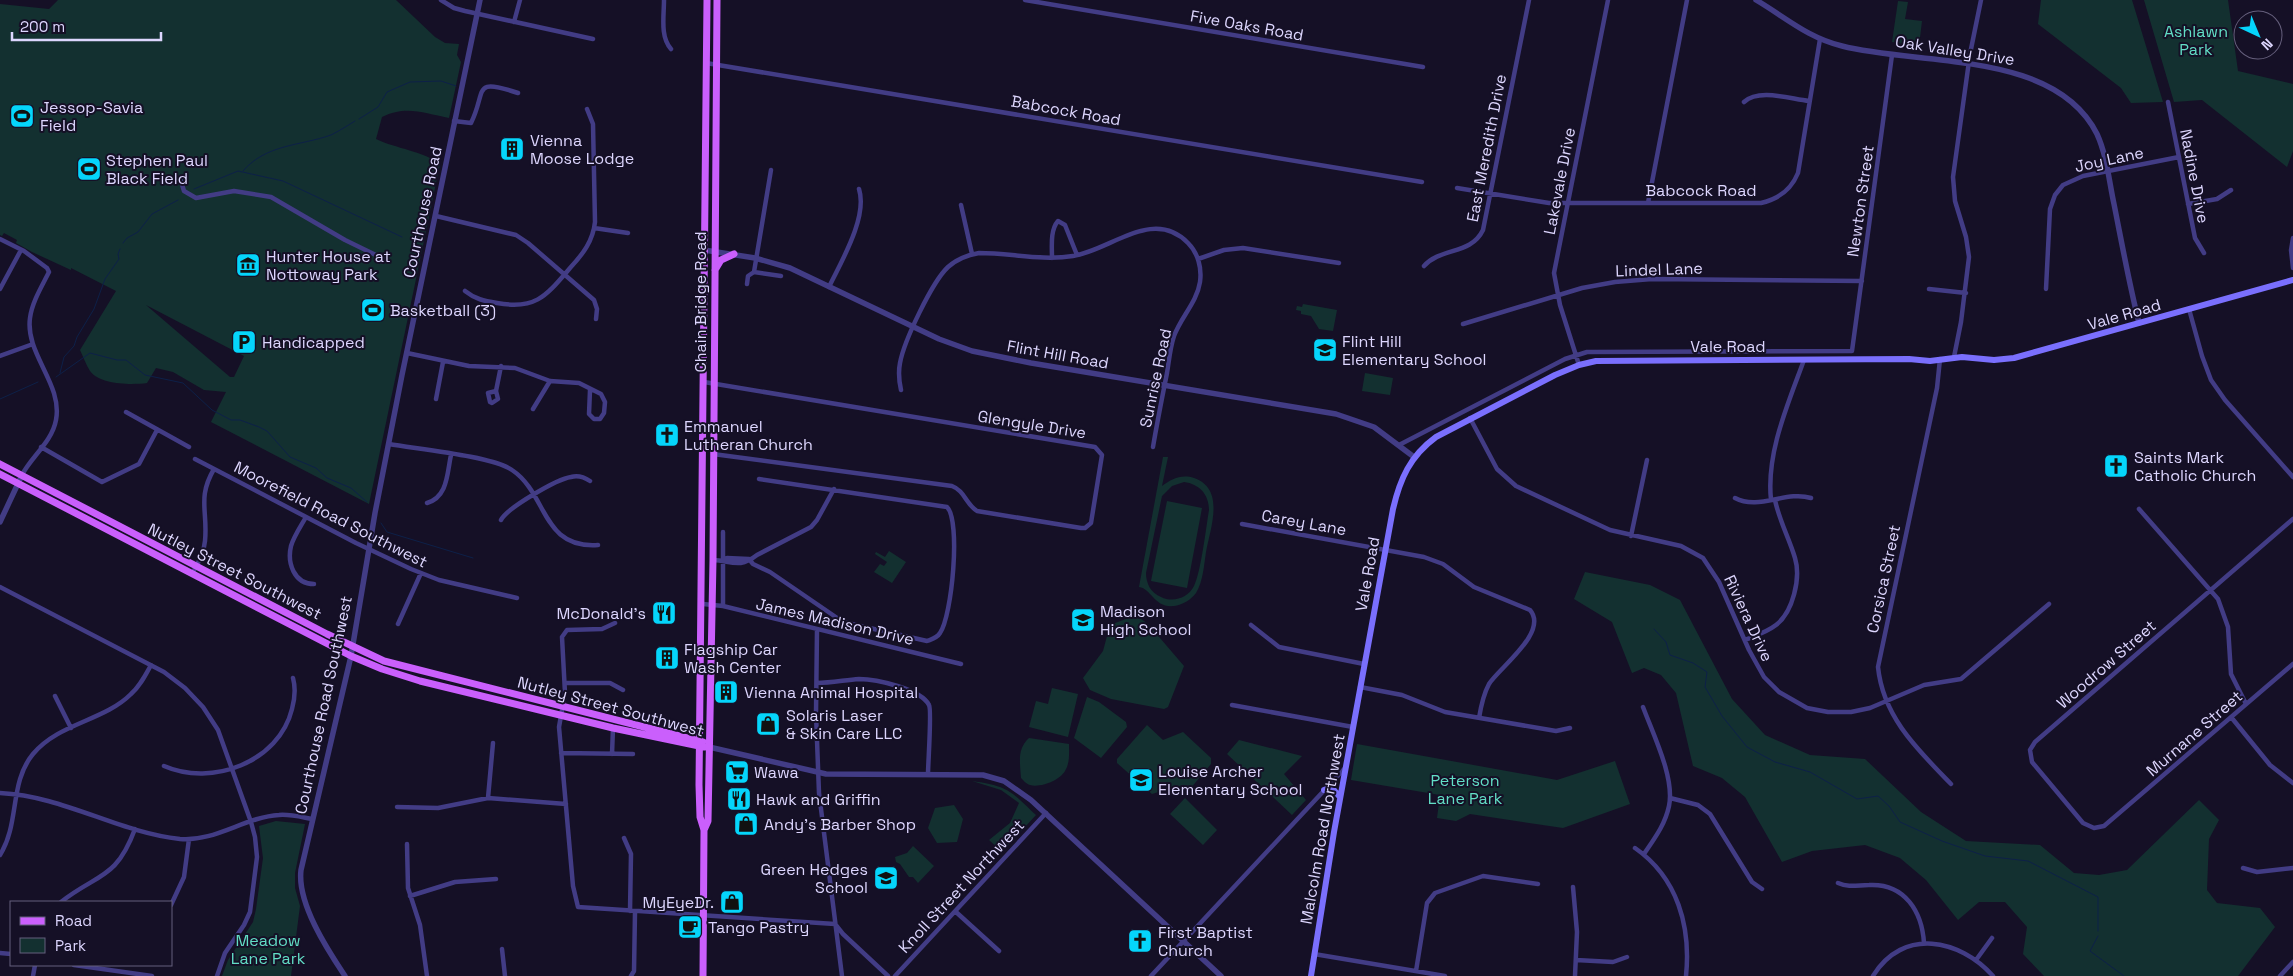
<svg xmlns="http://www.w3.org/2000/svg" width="2293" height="976" font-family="'Space Grotesk',sans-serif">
	<rect width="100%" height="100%" fill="#151026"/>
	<path fill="#133030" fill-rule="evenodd" d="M58 0H396L435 37 445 43 459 44 457 55 461 62 449 118C424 113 406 105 382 117L376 139C397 149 423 151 440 164L369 504 211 422 226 392 204 390 173 372 156 368 147 383C132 385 100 385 90 371 86 365 83 356 80 350L116 291 71 268V270L32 252 16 243 17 240 4 233 2 236 0 235V4L49 9ZM146 305 244 356 234 377H230Z
		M2041 0H2132L2163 102 2131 103 2121 88 2038 24Z
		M2144 0H2228L2238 71 2293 84V151L2287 167 2202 100 2174 102Z
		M1898 1 1908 2 1905 19 1922 21 1919 46 1892 42Z
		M1303 304 1337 310 1333 331 1319 329 1311 316 1301 314V311L1296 310 1297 306 1302 307Z
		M1365 373 1393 378 1390 395 1362 391Z
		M1163 457H1168L1162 486C1172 479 1181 474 1194 478 1226 489 1210 529 1206 552 1204 565 1203 582 1196 593 1191 600 1182 605 1174 606 1154 608 1152 589 1139 587ZM1184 482C1199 484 1209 494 1209 510 1206 528 1201 572 1194 586 1188 598 1173 603 1161 597 1151 593 1146 584 1146 573L1162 496 1172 486Z
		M1167 501 1202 508 1187 588 1151 581Z
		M889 551 906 562 892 583 874 572 880 564 884 566 887 562 875 554 876 552 885 557Z
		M1585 572 1650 585 1680 600 1732 699 1765 735 1810 755 1865 759 1921 812 1966 841 2040 845 2074 873 2099 875 2127 870 2199 800 2219 820 2209 839 2207 890 2217 903 2260 908 2275 927 2238 976H2044L2023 954 2027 927 2005 902H1979L1958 920 1926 880 1900 858 1865 845 1812 851 1782 862 1745 797 1722 778 1693 766 1676 693 1661 675 1644 668 1632 673 1612 622 1574 599Z
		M1131 617 1141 619 1148 624 1184 666 1168 707 1164 709 1111 699 1090 690 1083 678 1103 651 1110 625Z
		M1052 688 1078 694 1068 737 1029 727 1036 701 1048 704Z
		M1087 697 1099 702 1126 722 1127 727 1101 758 1074 738Z
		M1147 725 1163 740 1183 732 1211 758V764L1185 795 1165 790 1152 794 1117 763V759Z
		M1029 738 1069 744C1069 753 1070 763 1065 771 1060 780 1041 788 1030 785 1026 784 1023 780 1021 778 1020 762 1017 749 1029 738Z
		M1239 740 1302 756 1284 774 1306 800 1292 815 1227 754Z
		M1357 744 1557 780 1615 761 1630 804 1563 828 1470 814 1456 821 1437 818 1440 795 1351 780Z
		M972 781C1008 786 1011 791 1036 815L1002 852 989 840 1010 823 1019 803 1001 790Z
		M1185 798 1217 830 1203 845 1170 814Z
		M954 805 963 819 957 842 937 843 928 828 935 808Z
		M276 821 305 824 295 873V888L300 906 291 976H222L228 960 253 922 256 909 263 858 259 826Z
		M913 846 934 866 918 883 913 877H909L900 864 896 862 895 857 907 853Z"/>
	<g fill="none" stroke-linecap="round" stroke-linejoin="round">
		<path stroke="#0d2048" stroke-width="1" d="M359 119 378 107 387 92 410 82 441 81 456 86
			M243 171C266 144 300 146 331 135 339 131 347 126 355 121
			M194 189 238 171 283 181 402 237
			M123 243 127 238 138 232 152 214 178 200
			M60 373 64 357 74 346 77 337 94 309 105 279 119 259 118 254 120 249
			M56 377 90 353 117 360H126L145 375 183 383 212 410 231 420H240L259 427 267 431 290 457 316 468 327 478 351 488 367 502
			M0 399 38 382
			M381 523 387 532 473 558
			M1654 629 1666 642 1670 655 1693 663 1707 672 1705 687 1722 716 1747 747 1775 762 1810 772 1857 799 1878 796 1889 806 1900 822 1942 841 1985 856 2028 861 2098 897V931
			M2098 936 2090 951 2124 976"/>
		<path stroke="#423c85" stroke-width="4.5" d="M441 0 454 8 465 11 593 39
			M664 0C664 16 660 37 671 49
			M1025 0 1423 67
			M514 22 520 0
			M706 63 1422 182
			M1744 102C1759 88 1790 99 1809 101
			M2168 102 2195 238 2204 253
			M454 121 471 123C487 91 471 77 518 93
			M180 178 184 191 196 198 234 191 271 197 345 240 386 260
			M1457 188 1549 203H1761C1779 199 1791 190 1798 173L1820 39
			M1648 203 1687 0
			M2188 204 2217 199 2231 190
			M961 205 972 254
			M436 216 516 235 528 243 594 300 597 309 596 319
			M594 228 628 233
			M2293 238 2291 250 2293 268
			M0 239 24 251 47 268 49 272C42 286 32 302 30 318 25 354 63 384 56 420 52 442 31 457 22 475
			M1052 258C1052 247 1050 230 1058 221L1065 225 1077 255
			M1198 259 1224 250 1243 248 1339 263
			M1424 266C1441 247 1471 255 1483 230L1529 0
			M754 272 781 276
			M747 284 748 276 754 272 771 170
			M829 287C841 262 868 217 859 189
			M0 289 21 250
			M1929 289 1966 293
			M2046 289 2050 209 2055 195 2063 185 2083 176 2179 157
			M465 291C475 299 484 301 497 303 536 310 546 296 570 268 583 254 593 241 595 222L593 124 587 109
			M2189 309 2202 356 2211 380 2225 400 2293 477
			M1463 324 1582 288 1615 282 1652 279 1862 281
			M407 353 469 366 515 368 550 381 579 383 601 394 605 402 604 413 600 419H594L589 414 590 390
			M0 356 33 344
			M1954 357 1961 322 1969 257 1966 237 1955 201 1953 177 1970 54 1981 0
			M1940 359 1937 388 1878 667C1883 717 1918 750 1951 784
			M1579 365 1560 305 1554 273 1608 0
			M704 382 1095 447 1102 455 1091 523 1085 528H1081L977 511C965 503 965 491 952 486L713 454
			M901 390C899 381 898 373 900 363 904 341 932 282 948 267 957 259 967 255 979 253 1011 253 1041 261 1073 256 1111 250 1153 207 1188 243 1198 253 1202 268 1200 282 1197 302 1181 317 1174 336 1170 348 1169 361 1167 373 1162 398 1157 423 1153 447
			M496 391 488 393 490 402 492 403 498 399 496 391 501 366
			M436 399 443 362
			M533 409 550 381
			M126 412 189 447
			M1470 418 1497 469 1516 486 1610 530 1681 546 1703 558 1719 582 1749 650 1764 677 1779 692 1807 708 1828 712H1851L1870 708 1924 685 1961 679 2049 604
			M389 444C417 449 492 456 512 470 548 494 541 549 598 545
			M1399 445 1565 359 1587 352 1852 351 1892 55
			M41 447 102 482 139 464 157 430
			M195 459 356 543 411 569 439 580 517 598
			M1735 498C1759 511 1786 490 1811 498
			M1771 500C1766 453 1788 404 1804 360
			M427 503C448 497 447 473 451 455
			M2139 509 2218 599 2228 627 2231 674 2246 704
			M306 517C301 526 294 536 291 546 287 563 294 584 314 584
			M2293 519 2035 742 2030 750 2032 762 2083 823 2094 828 2104 826 2293 664
			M501 520C507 508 557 479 571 477 578 475 584 477 590 481
			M1242 524 1424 557 1443 564 1474 587 1530 610C1549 632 1499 668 1489 684 1483 695 1481 706 1479 718
			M723 532V606
			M1631 536 1647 460
			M713 560C732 561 739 569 757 555L811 527 817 520 834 489
			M722 560 727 558 749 559 753 564 770 572 843 622 927 641C932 639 937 638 940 633 952 616 961 521 947 507L759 479
			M192 574C198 563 204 553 205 541 208 511 197 498 214 469
			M0 587 164 672 185 688 203 707 218 730 251 822 255 837 257 857 250 912 244 925 225 953 217 976
			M703 604 723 606 961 664
			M615 623 602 629 567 630 562 637 565 693 559 727 573 886 578 907 835 924 843 934 888 976
			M398 624 421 573
			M1251 625 1279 647 1364 664
			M817 629 816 714 819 793 842 976
			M1745 640C1755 636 1767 632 1776 625 1793 612 1801 578 1795 558 1789 538 1779 520 1775 500
			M565 683H610L623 690
			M817 683C831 683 845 680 859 679 876 679 921 689 929 705 932 710 928 763 928 774
			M1360 687 1402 695 1445 712 1556 731 1570 728
			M55 696 71 728
			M1232 705 1353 727
			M1643 707C1653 734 1675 778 1669 806 1665 825 1654 839 1644 854
			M2231 717 2270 765 2293 783
			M561 753 633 754
			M612 754 613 728
			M164 766C212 787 279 762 292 709 295 698 296 689 293 678
			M0 793C64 796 117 832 180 839 215 842 245 817 279 815 290 814 301 817 312 819
			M488 798 493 743
			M1670 798 1698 805 1710 814 1752 882 1762 889
			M397 807 438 808 488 798 566 804
			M624 838 631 854 630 911
			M407 844 408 888 420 925 427 976
			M1635 848C1678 878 1691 927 1686 976
			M0 855C20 823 9 783 33 754 59 723 104 721 131 694 140 686 145 676 151 665
			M2243 868 2257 872 2293 868
			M1838 883C1849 888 1858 885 1869 885 1905 883 1922 912 1924 943
			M1573 887 1577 932 1575 976
			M410 896 455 882 496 879
			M61 902C98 873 116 880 135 829
			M171 905 184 877 189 839
			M956 912 999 951
			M502 949 505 976
			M0 953 11 954
			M1314 954 1445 976
			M1576 960 1613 962 1627 957
			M1976 960 1992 938
			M74 965 152 976
			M1416 971 1427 903 1435 893 1483 876 1538 884
			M33 976 35 965
			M631 976 634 971 635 912
			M895 976 1046 813
			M1151 976 1346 767
			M1873 976C1903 927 1960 939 1993 976
			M2280 976 2293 962"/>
		<path stroke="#423c85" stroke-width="5.5" d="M1756 0C1785 17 1808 38 1842 46 1920 66 2055 50 2097 134 2107 156 2109 181 2114 204 2122 244 2129 283 2139 323
			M704 250 755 258 790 268 939 339 972 351 1031 363 1336 414 1374 427 1414 457
			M0 522 22 475
			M709 747 826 774 983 775 1004 781 1031 800 1221 976
			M345 976C327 949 297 903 301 870L351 656 375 513 402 375 480 0"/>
		<path stroke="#7a6ffd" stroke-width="6" d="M1324 790 1332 788 1340 797
			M1311 976 1334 832 1393 509C1400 479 1410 456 1436 437L1555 375 1579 365 1596 361 1909 359 1930 361 1962 357 1994 360 2014 358 2293 280"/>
		<path stroke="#ca5ffc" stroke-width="7" d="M715 270 721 260 734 254
			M0 464 327 634 384 661 703 742
			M0 474 351 656 382 669 420 681 613 728 704 747
			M704 830 708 821 713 560 717 0
			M703 976 704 830 700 817 699 785 707 0"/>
	</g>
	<defs>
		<symbol id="stadium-square" viewBox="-11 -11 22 22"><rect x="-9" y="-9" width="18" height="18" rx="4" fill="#05d5fb" stroke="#151026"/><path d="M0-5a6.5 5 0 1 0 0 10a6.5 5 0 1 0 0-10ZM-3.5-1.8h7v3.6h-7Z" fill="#111"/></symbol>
		<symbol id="building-square" viewBox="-11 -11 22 22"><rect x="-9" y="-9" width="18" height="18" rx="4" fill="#05d5fb" stroke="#151026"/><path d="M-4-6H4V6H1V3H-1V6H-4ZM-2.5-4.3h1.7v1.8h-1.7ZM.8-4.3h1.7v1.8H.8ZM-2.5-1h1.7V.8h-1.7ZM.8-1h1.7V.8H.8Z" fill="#111"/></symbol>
		<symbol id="museum-square" viewBox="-11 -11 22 22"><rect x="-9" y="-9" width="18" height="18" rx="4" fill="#05d5fb" stroke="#151026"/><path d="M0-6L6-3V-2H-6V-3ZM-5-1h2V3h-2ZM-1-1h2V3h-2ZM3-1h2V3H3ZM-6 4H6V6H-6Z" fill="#111"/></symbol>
		<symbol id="parking-square" viewBox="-11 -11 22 22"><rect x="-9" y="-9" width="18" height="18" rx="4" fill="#05d5fb" stroke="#151026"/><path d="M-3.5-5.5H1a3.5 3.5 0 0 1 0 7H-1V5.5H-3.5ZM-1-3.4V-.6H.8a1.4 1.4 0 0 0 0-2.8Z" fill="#111"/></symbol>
		<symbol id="school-square" viewBox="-11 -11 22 22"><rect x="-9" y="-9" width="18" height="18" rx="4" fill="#05d5fb" stroke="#151026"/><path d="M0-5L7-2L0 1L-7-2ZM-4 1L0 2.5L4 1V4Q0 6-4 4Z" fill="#111"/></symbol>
		<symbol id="church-square" viewBox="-11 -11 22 22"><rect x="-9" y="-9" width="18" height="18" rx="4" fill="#05d5fb" stroke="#151026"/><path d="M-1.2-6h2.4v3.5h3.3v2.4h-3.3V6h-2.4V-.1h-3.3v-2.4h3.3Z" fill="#111"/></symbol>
		<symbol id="restaurant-square" viewBox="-11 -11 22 22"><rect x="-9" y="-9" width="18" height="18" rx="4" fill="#05d5fb" stroke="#151026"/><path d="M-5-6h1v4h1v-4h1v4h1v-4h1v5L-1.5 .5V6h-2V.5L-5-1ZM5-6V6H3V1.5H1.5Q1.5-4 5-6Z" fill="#111"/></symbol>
		<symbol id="shop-square" viewBox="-11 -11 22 22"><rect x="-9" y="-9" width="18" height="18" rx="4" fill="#05d5fb" stroke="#151026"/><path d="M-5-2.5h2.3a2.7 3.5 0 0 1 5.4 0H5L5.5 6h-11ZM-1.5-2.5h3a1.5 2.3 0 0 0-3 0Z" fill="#111"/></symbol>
		<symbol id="supermarket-square" viewBox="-11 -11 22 22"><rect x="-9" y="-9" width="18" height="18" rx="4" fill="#05d5fb" stroke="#151026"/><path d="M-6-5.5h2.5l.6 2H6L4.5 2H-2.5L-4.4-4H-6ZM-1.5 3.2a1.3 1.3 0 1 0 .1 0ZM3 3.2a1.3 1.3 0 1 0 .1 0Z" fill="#111"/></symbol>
		<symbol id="cafe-square" viewBox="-11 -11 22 22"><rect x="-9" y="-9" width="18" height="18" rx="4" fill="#05d5fb" stroke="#151026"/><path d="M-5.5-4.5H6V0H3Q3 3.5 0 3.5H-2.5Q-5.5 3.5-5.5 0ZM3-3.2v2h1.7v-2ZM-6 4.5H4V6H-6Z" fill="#111"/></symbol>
	</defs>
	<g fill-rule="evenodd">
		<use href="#stadium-square" x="8" y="102" width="28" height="28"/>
		<use href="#building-square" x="498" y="135" width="28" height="28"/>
		<use href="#stadium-square" x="75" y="155" width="28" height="28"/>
		<use href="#museum-square" x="234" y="251" width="28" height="28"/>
		<use href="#stadium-square" x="359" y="296" width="28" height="28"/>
		<use href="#parking-square" x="230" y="328" width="28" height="28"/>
		<use href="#school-square" x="1311" y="336" width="28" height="28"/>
		<use href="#church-square" x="653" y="421" width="28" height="28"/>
		<use href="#church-square" x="2102" y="452" width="28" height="28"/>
		<use href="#restaurant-square" x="650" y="599" width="28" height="28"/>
		<use href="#school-square" x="1069" y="606" width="28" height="28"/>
		<use href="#building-square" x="653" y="644" width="28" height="28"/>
		<use href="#building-square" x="712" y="678" width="28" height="28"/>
		<use href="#shop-square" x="754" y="710" width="28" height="28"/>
		<use href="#supermarket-square" x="723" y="758" width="28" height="28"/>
		<use href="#school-square" x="1127" y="766" width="28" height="28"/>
		<use href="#restaurant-square" x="725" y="785" width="28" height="28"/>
		<use href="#shop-square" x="732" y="810" width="28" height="28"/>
		<use href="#school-square" x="872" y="864" width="28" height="28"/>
		<use href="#shop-square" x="718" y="888" width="28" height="28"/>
		<use href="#cafe-square" x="676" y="913" width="28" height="28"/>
		<use href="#church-square" x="1126" y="927" width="28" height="28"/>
	</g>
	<g text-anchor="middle" stroke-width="4" stroke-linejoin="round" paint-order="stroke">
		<g font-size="16" fill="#ddd6fe" stroke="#151026">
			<text transform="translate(1247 25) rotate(10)" y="6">Five Oaks Road</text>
			<text transform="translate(1955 50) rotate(9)" y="6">Oak Valley Drive</text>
			<text transform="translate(1066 110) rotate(10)" y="6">Babcock Road</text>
			<text transform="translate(1486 148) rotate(-79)" y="6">East Meredith Drive</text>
			<text transform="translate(2109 159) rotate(-12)" y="6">Joy Lane</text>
			<text transform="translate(2195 176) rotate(79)" y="6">Nadine Drive</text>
			<text transform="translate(1559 181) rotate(-79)" y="6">Lakevale Drive</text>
			<text x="1701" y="196">Babcock Road</text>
			<text transform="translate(1860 201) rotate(-82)" y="6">Newton Street</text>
			<text transform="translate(422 212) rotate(-78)" y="6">Courthouse Road</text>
			<text transform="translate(1659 269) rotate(-2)" y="6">Lindel Lane</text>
			<text transform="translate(700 302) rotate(-90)" y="6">Chain Bridge Road</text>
			<text transform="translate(2124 314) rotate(-16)" y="6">Vale Road</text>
			<text x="1728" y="352">Vale Road</text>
			<text transform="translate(1058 354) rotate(10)" y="6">Flint Hill Road</text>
			<text transform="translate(1155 378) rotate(-78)" y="6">Sunrise Road</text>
			<text transform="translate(1032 424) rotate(9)" y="6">Glengyle Drive</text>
			<text transform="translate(331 514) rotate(27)" y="6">Moorefield Road Southwest</text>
			<text transform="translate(1304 522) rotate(10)" y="6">Carey Lane</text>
			<text transform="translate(235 571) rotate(27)" y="6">Nutley Street Southwest</text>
			<text transform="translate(1367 574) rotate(-80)" y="6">Vale Road</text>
			<text transform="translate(1883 579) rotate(-78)" y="6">Corsica Street</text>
			<text transform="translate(1749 618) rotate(65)" y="6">Riviera Drive</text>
			<text transform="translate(835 621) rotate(13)" y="6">James Madison Drive</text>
			<text transform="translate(2106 664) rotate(-41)" y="6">Woodrow Street</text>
			<text transform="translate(323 705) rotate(-78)" y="6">Courthouse Road Southwest</text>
			<text transform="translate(611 706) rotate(15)" y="6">Nutley Street Southwest</text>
			<text transform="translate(2194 733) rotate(-41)" y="6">Murnane Street</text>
			<text transform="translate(1322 829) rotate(-80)" y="6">Malcolm Road Northwest</text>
			<text transform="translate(961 886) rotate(-47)" y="6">Knoll Street Northwest</text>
		</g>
		<g font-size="16" fill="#62dec6" stroke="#151026">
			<text x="2196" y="37">Ashlawn<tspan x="2196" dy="18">Park</tspan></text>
			<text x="1465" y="786">Peterson<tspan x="1465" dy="18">Lane Park</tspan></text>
			<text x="268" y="946">Meadow<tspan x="268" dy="18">Lane Park</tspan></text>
		</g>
		<g font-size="16" fill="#ddd6fe" stroke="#151026" text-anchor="start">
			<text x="40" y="113">Jessop-Savia<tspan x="40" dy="18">Field</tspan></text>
			<text x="530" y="146">Vienna<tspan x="530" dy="18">Moose Lodge</tspan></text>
			<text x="106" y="166">Stephen Paul<tspan x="106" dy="18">Black Field</tspan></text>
			<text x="266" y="262">Hunter House at<tspan x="266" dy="18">Nottoway Park</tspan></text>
			<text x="390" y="316">Basketball (3)</text>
			<text x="1342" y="347">Flint Hill<tspan x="1342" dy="18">Elementary School</tspan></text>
			<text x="262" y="348">Handicapped</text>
			<text x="684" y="432">Emmanuel<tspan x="684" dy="18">Lutheran Church</tspan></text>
			<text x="2134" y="463">Saints Mark<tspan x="2134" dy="18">Catholic Church</tspan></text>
			<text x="1100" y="617">Madison<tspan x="1100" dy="18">High School</tspan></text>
			<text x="646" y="619" text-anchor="end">McDonald's</text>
			<text x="684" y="655">Flagship Car<tspan x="684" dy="18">Wash Center</tspan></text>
			<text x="744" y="698">Vienna Animal Hospital</text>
			<text x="786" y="721">Solaris Laser<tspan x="786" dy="18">&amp; Skin Care LLC</tspan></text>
			<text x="1158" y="777">Louise Archer<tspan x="1158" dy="18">Elementary School</tspan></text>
			<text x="754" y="778">Wawa</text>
			<text x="756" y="805">Hawk and Griffin</text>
			<text x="764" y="830">Andy's Barber Shop</text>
			<text x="868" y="875" text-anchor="end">Green Hedges<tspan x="868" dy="18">School</tspan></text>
			<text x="714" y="908" text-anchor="end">MyEyeDr.</text>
			<text x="708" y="933">Tango Pastry</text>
			<text x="1158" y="938">First Baptist<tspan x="1158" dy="18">Church</tspan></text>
		</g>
	</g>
	<rect x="10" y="901" width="162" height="65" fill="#151026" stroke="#655f7c"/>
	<rect x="20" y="917" width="25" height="8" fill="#ca5ffc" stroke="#655f7c"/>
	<text x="55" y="926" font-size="15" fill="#ddd6fe">Road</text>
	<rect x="20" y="938" width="25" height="15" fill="#133030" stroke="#655f7c"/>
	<text x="55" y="951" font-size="15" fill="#ddd6fe">Park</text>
	<g transform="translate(2258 35) rotate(136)"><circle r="24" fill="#151026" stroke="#655f7c"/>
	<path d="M0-4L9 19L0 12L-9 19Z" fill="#05d5fb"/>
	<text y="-8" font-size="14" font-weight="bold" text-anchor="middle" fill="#ddd6fe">N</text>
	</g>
	<path d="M12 32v8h149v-8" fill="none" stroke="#ddd6fe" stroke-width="2.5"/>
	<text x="20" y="32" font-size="15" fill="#ddd6fe" stroke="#151026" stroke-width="4" paint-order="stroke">200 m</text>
</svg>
